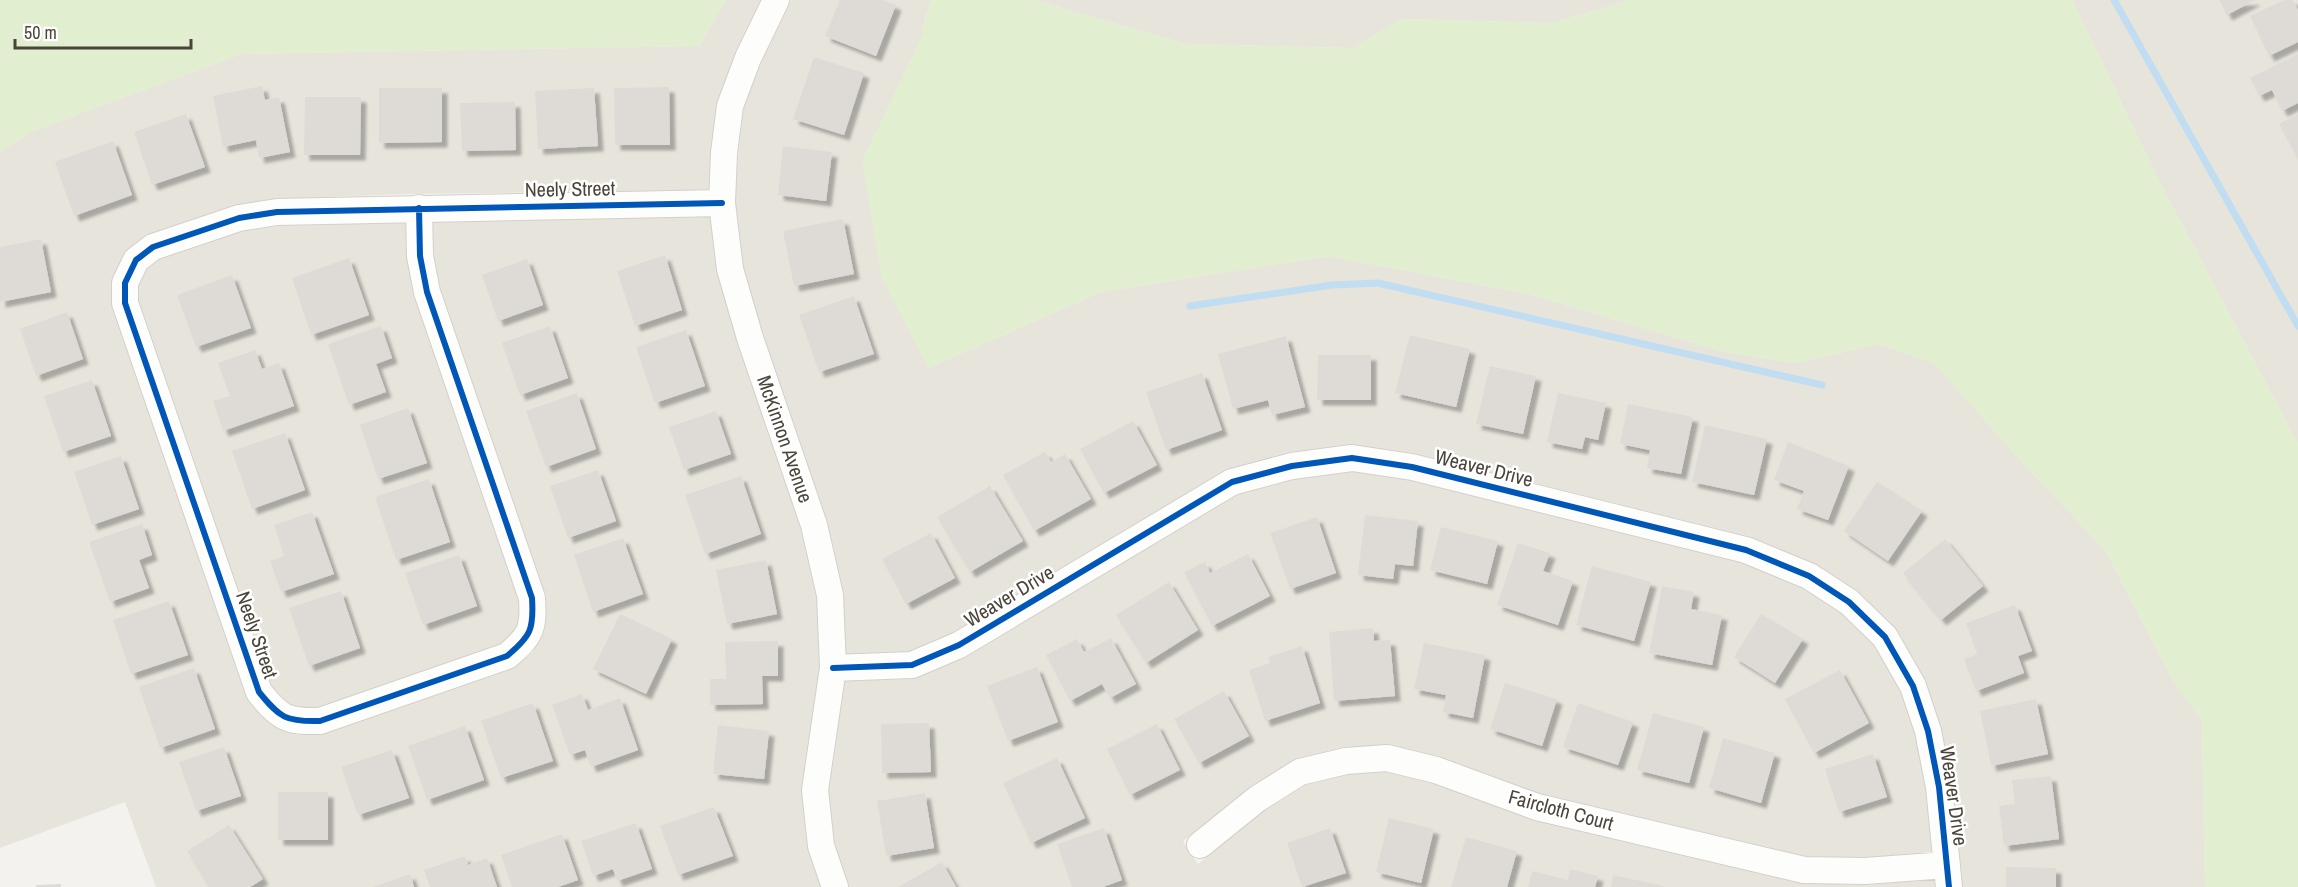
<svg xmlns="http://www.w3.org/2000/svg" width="2298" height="887" font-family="'Archivo Narrow',sans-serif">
	<defs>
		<filter id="shadow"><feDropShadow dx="5.5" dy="5.5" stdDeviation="1.5" flood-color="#0004"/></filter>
	</defs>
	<rect width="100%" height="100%" fill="#f4f2ee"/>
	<path fill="#e7e4dc" d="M726 0H761L738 51 718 103 710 190 406 194 276 199 236 205 145 236 125 253 112 282 248 696 271 723 297 735H321L511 669 533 652 546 620 544 594 439 289 433 256 431 221 711 217 802 528 818 597 821 666 822 887H156L125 802 0 848V152L33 131 241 54 699 46Z
		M791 0H931L922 30 924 32 928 368 1101 292 1329 256 1529 294 1721 351 1794 363 1879 344 1934 363 2021 461 2105 550 2171 677 2202 720 2205 887H1961L1962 877 1952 787 1892 627 1855 590 1813 563 1748 536 1414 453 1352 445 1290 452 1228 469 953 633 908 652 845 654 742 267 734 204 742 110 760 64Z
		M1034 0H1630L1553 23 1402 19 1352 48 1187 44Z
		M2072 0H2298V444L2160 183Z
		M407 222 520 600 521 617 515 632 501 644 316 708H297L282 701 270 686 137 301V288L146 270 159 259 242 231 279 226Z
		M1353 472 1411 480 1744 563 1805 588 1842 612 1876 645 1902 691 1916 734 1927 789 1934 852 1864 858 1804 856 1539 793 1440 757 1385 745 1343 748 1297 759 1250 788 1183 841 1198 864 1263 811 1306 785 1349 774 1387 772 1434 783 1535 820 1802 883 1867 885 1936 879V887H847L833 844 827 791 844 681 913 679 964 658 1237 495 1295 479Z"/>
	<path fill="#e1eecf" d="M0 0H726L699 46 241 54 33 131 0 152Z
		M931 0H1034L1187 44 1352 48 1401 19 1553 23 1630 0H2072L2160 183 2298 444V887H2205L2202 720 2171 677 2105 550 2021 461 1933 363 1879 344 1794 363 1721 351 1529 294 1329 256 1101 292 928 368 881 277 862 160 924 32 922 31Z"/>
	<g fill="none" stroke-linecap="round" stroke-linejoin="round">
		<path stroke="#c0ddf1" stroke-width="7" d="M2114 0 2298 326
			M1190 306 1332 285 1378 283 1822 385"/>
	</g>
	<path fill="#dedbd6" filter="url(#shadow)" d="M840 0H883L896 5 876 56 825 36Z
		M2219 0H2255L2227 15Z
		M2284 0H2293L2298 10V42L2269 56 2250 16Z
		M2298 54V103L2282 111 2272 90 2259 96 2250 78Z
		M814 57 864 73 844 135 793 119Z
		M262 86 265 100 279 97 290 152 259 158 256 140 223 147 213 96Z
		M669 87 670 145H615L614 88Z
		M379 88H442V142L379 143Z
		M594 88 598 146 538 149 535 91Z
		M305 97H361L360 155H304Z
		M515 102 516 150 462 151 460 103Z
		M186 114 205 167 152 185 134 132Z
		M2298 114V159L2279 124Z
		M113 141 132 195 74 216 55 162Z
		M783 146 832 152 826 201 778 195Z
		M843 219 854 274 794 286 783 231Z
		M41 239 51 292 0 302V247Z
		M665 255 682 310 635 326 617 271Z
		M349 258 369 315 311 335 292 278Z
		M527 259 543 305 498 321 482 275Z
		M232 275 251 328 196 347 177 295Z
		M854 296 874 354 819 372 799 315Z
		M67 312 83 359 36 376 20 329Z
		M381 326 392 358 376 364 386 392 349 405 328 344Z
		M550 326 568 378 520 395 502 343Z
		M686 330 705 386 655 403 636 347Z
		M1410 335 1470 349 1456 407 1395 393Z
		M1286 336 1305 407 1272 415 1268 400 1233 409 1218 354Z
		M255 350 262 369 279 363 294 406 223 431 213 401 230 396 218 363Z
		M1318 355H1371V400H1317Z
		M1490 366 1536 376 1523 434 1476 424Z
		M1202 373 1222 430 1166 450 1146 392Z
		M92 380 111 436 63 452 44 396Z
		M577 393 596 449 546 467 526 411Z
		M1558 393 1606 403 1598 440 1585 437 1582 449 1547 442Z
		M1628 404 1693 417 1681 474 1647 468 1650 450 1620 444Z
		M408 408 427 463 378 479 360 425Z
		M716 411 731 454 684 470 669 427Z
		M1133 421 1157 465 1104 493 1080 449Z
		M1705 425 1767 439 1754 495 1692 482Z
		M285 433 305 490 252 509 232 451Z
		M1788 442 1849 466 1828 520 1797 509 1804 491 1774 480Z
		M1045 452 1051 462 1065 454 1091 499 1034 531 1003 475Z
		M121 456 139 509 92 525 74 472Z
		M598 470 616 521 568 538 550 486Z
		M741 476 761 534 705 554 685 495Z
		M429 479 450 542 396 560 375 497Z
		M1877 482 1922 511 1888 561 1844 531Z
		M990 486 1023 541 970 572 937 517Z
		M312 512 334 574 281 592 270 561 284 556 274 525Z
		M1365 515 1418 521 1413 566 1395 564 1393 579 1358 575Z
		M1317 517 1336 573 1290 589 1270 533Z
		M142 524 152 555 139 560 149 588 110 602 89 542Z
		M1441 527 1498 541 1487 584 1430 570Z
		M931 533 955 578 906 604 882 559Z
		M623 538 643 594 593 612 574 555Z
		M1945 539 1983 586 1941 620 1903 573Z
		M1518 543 1550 553 1543 571 1573 581 1558 625 1497 605Z
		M1248 554 1270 596 1212 626 1184 572 1205 562 1210 573Z
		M459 555 477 606 423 625 405 573Z
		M766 560 777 614 727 624 716 570Z
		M1592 566 1651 582 1634 641 1576 625Z
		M1169 582 1198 630 1146 663 1116 615Z
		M1662 586 1694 592 1691 609 1722 615 1712 665 1649 653Z
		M341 591 360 648 309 666 289 608Z
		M169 601 188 655 131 674 113 620Z
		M2015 605 2032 651 2018 656 2024 673 1976 691 1964 659 1977 654 1966 623Z
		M620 614 672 639 646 694 593 669Z
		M1761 614 1803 639 1775 683 1734 657Z
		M1373 628 1374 641 1390 640 1395 696 1334 701 1329 632Z
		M1111 638 1136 684 1110 698 1102 684 1070 701 1046 655 1077 639 1084 652Z
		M778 641V676H762L763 704 710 705V679H726L725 642Z
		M1424 643 1485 655 1473 718 1443 712 1446 695 1414 689Z
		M1302 646 1320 703 1265 721 1249 670 1270 663 1268 657Z
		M1037 667 1058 722 1008 741 987 686Z
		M194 668 215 729 160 748 139 687Z
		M1840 670 1869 723 1814 753 1785 699Z
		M1505 683 1557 699 1542 746 1490 729Z
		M1224 691 1249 736 1199 763 1174 719Z
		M582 694 588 710 620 698 638 750 591 767 585 750 570 755 552 705Z
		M2036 699 2048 754 1991 766 1980 711Z
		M533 703 553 761 501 778 481 721Z
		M1578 703 1633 722 1618 765 1563 747Z
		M1653 713 1704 727 1689 783 1637 770Z
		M929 723 931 772 882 773 881 724Z
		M1157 724 1180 770 1130 795 1107 749Z
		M718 725 769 731 764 779 713 774Z
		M465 726 484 780 427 800 408 746Z
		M1723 738 1775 753 1761 803 1709 788Z
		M224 747 241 796 196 811 179 762Z
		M392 750 409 798 358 815 341 767Z
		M1873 754 1887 797 1839 812 1825 769Z
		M1057 758 1085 818 1031 843 1003 783Z
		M2051 776 2059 839 2004 846 1999 806 2015 804 2012 780Z
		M278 792H328V840H278Z
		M925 793 934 848 886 856 877 801Z
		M714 807 733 856 678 875 660 826Z
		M1389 818 1434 829 1421 883 1376 872Z
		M636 823 652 869 617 881 613 869 593 876 581 841Z
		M229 825 263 879 250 887H209L187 851Z
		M1104 828 1122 880 1103 887H1072L1057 844Z
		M1330 828 1346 873 1302 887 1287 843Z
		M562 834 578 880 558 887H512L501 855Z
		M1466 837 1517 851 1507 887H1451Z
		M465 856 468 865 487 858 497 887H430L424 870Z
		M942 862 956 887H898Z
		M2006 867 2056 868V887H2006Z
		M1570 869 1598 876 1595 887H1528L1532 871 1568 880Z
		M410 874 414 887H373Z
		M1613 875 1664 886V887H1611Z
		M61 884V887H36V885Z"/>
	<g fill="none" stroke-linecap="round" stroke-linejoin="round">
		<defs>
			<path id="minor" d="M776 0 748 58 730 106 724 153 722 203 730 269 750 338 814 525 830 595 833 668 815 790 821 846 835 887
				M419 208 420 256 427 292 532 598C534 629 531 636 507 656L320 721C286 722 280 718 259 692L125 303V283L136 260 153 247 239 218 277 212 722 203
				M833 668 912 665 959 645 1232 482 1292 466 1352 458 1412 467 1746 550 1809 576 1849 602 1885 637 1913 686 1928 731 1939 787 1949 887
				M1200 845 1257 799 1300 772 1346 761 1387 758 1436 770 1537 807 1804 870 1865 871 1947 865"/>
		</defs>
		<use href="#minor" stroke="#d2d0cb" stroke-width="28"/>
		<use href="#minor" stroke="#fdfdfc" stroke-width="26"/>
		<defs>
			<path id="cycleway" d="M419 208 420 256 427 292 532 598C534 629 531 636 507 656L320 721C286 722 280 718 259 692L125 303V283L136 260 153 247 239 218 277 212 722 203
				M833 668 912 665 959 645 1232 482 1292 466 1352 458 1412 467 1746 550 1809 576 1849 602 1885 637 1913 686 1928 731 1939 787 1949 887"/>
		</defs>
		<use href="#cycleway" stroke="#fff" stroke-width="10"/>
		<use href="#cycleway" stroke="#0057b8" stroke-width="6"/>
	</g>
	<g text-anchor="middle" stroke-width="5" stroke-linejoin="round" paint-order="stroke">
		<g font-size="20" fill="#4b4439" stroke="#fff">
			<text transform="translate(570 189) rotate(-1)" y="7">Neely Street</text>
			<text transform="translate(785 439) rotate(71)" y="7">McKinnon Avenue</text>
			<text transform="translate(1484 468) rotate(14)" y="7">Weaver Drive</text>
			<text transform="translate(1009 596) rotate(-31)" y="7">Weaver Drive</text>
			<text transform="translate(257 635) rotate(71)" y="7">Neely Street</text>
			<text transform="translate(1954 796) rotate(82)" y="7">Weaver Drive</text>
			<text transform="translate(1561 810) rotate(15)" y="7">Faircloth Court</text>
		</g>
	</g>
	<path d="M15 39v9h176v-9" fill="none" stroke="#4b4439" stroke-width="3"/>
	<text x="24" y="39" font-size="18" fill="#4b4439" stroke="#ffffff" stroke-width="4.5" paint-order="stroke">50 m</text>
</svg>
